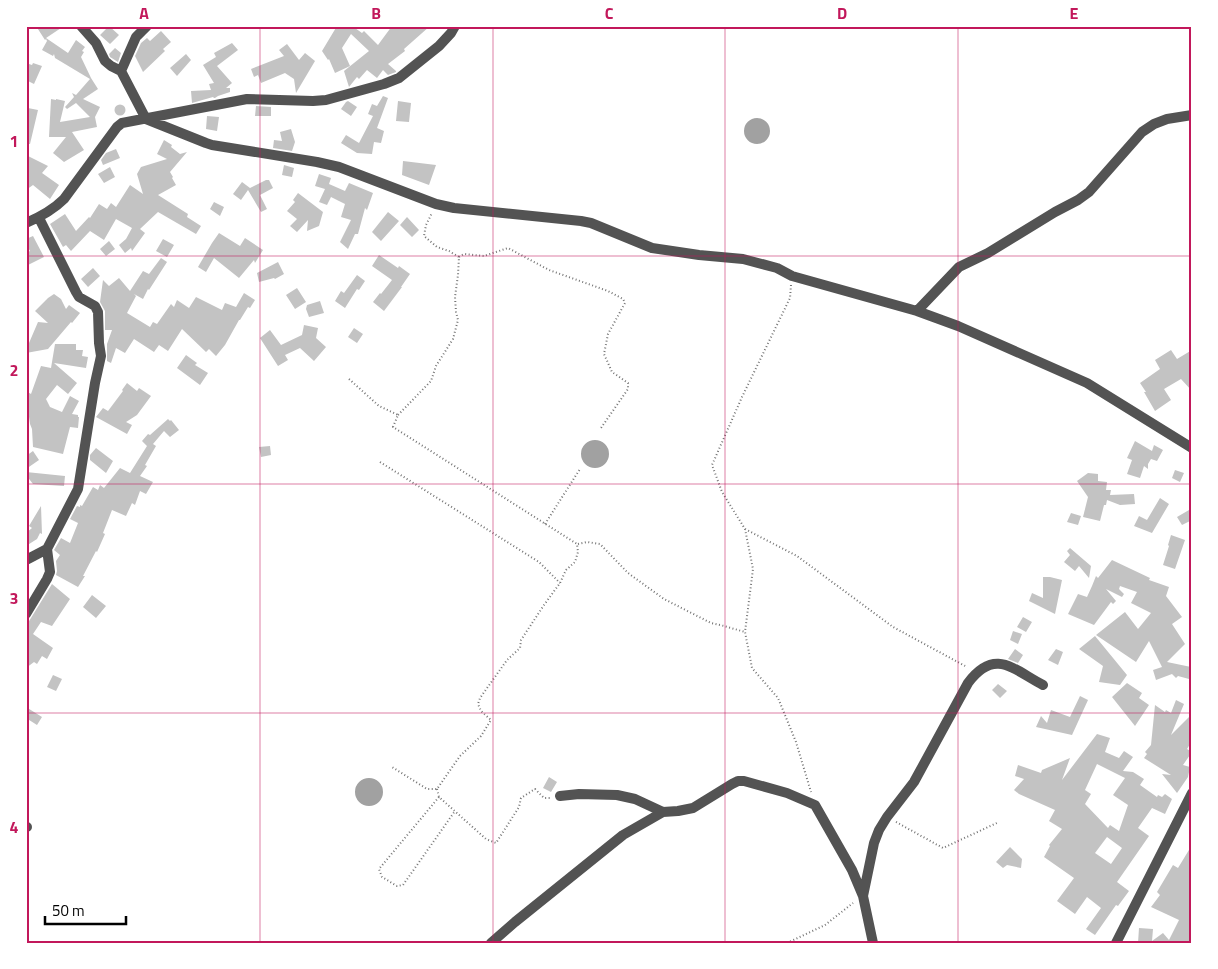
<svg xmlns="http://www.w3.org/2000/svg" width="1218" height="969" font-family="'Titillium Web',sans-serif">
	<rect width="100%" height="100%" fill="#fff"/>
	<path fill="#a1a1a1" d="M744 131a13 13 0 1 1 26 0a13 13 0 1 1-26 0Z
		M581 454a14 14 0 1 1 28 0a14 14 0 1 1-28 0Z
		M355 792a14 14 0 1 1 28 0a14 14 0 1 1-28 0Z"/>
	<path fill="#c3c3c3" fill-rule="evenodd" d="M36 26H64L46 38 68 53 76 40 85 47 82 51 84 52 81 57 91 78 98 89 83 99 100 107 95 117 97 127 72 132 84 150 64 162 53 153 66 137H49L51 99 56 100V99L65 101 60 122 90 117 76 103 67 109 65 107 74 97 72 93 76 95 90 79 55 58 54 54 53 56 42 50 47 41 46 39 45 40Z
		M109 26 119 35 110 44 100 35Z
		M337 26H356L355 28 362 33 364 31 378 45 392 26H430L404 49 405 51 388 64 396 71V72L388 75 383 70 377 78 367 70 359 79 357 77 349 87 344 71 369 51 351 34 342 48 350 66 335 73 329 59 328 60 322 51Z
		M161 31 171 42 163 49 165 51 143 72 135 56 141 43 147 38 150 41Z
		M232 43 238 50 217 66 232 83 226 88H230V92L218 96 215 98H214L213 97 192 103 191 91 211 90 209 84 214 83 203 65 216 57 214 53Z
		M287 44 299 60 305 53 315 61 296 93 294 79 285 73 261 83 258 75 254 77 251 69 284 56 279 50Z
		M115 48 121 53 118 62 110 57 109 54Z
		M186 54 191 60 177 76 170 68Z
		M26 63 32 65 33 63 42 66 34 84 26 80Z
		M383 96 388 98 377 128 384 131 381 143 374 142 372 154 357 153 341 143 346 135 359 143 373 116 368 114 372 104 377 106Z
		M348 101 357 107 351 116 341 109 346 102Z
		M398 101 411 103 409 122 396 121Z
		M114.5 110a5.5 5.5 0 1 1 11 0a5.5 5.5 0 1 1-11 0Z
		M256 106 271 107V116H255Z
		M28 108 38 110 30 144H26V115Z
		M207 116 219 117 217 131 206 129Z
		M291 129 295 142 292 151 273 148 274 140 282 141 280 132Z
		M164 140 172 145 171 147 180 154 187 152 170 172 173 177 172 178 176 185 158 195 188 214 187 217 201 226 196 234 158 212 140 229 145 233 132 251 131 248 125 253 119 245 126 239 132 228 116 219 104 240 90 231 71 251 66 245 63 247 50 224 65 214 76 231 89 217 90 218 99 204 107 209 111 203 116 207 130 185 143 194 137 174 141 167 167 159 157 154Z
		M116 149 120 158 103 165 101 160 106 153Z
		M26 155 48 166 42 173 59 185 50 199 33 185 26 190Z
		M403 161 436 165 429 185 402 175Z
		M284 165 294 168 292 177 282 175Z
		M110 167 115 177 104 183 98 174Z
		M319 174 331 178 329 184 345 191 349 183 373 193 367 210 365 208 358 234H355L348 249 340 242 351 220 341 217 345 204 331 197 327 205 319 202 325 189 315 186Z
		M266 180H269L273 188 260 195 267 209 261 212 248 190 241 200 233 194 242 182 250 188Z
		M298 193 323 212 319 226 307 231 308 220 297 232 290 226 297 219 287 211 295 202 293 200Z
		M214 202 224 207 220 216 210 209Z
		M388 212 399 221 381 241 372 232Z
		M407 217 419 230 412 237 400 225Z
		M219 233 240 246 245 238 263 250 255 263 254 260 239 278 214 258 206 272 198 267 212 243Z
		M33 236 44 257 26 266V253L30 251 26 244V239Z
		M163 239 174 245 167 257 156 251Z
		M109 241 115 249 106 256 100 249Z
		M379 255 398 268 399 266 410 274 401 287H402L384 311 373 302 380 293 381 294 392 280 372 266Z
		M161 258 167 262 149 290 148 289 143 299 134 294 136 296 127 313 150 327 153 322 157 324 171 304 174 307 177 300 189 308 196 297 222 310 225 303 236 307 244 293 255 300 250 308 248 307 240 320H239L225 345 216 356 209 349 206 352 182 329 168 351 159 345 154 352 134 339 125 353 116 348 111 363 107 361V344L112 330H105V311L100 302 103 280 109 286 119 278 130 291 143 271 149 274Z
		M278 262 284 274 275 279 274 278 259 282 257 273Z
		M93 268 100 276 88 287 81 279Z
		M357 275 365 281 359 290 357 289 345 308 335 301 341 291 344 293Z
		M297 288 306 302 295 309 286 295Z
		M54 294 61 299 66 309 69 305 80 313 72 323 71 322 48 349 26 353V350L38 322 48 323 35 311 48 298Z
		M320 301 324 313 309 317 306 309 307 305Z
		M304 325 318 328 316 338 326 347 314 361 300 348 285 355 288 360 278 366 260 338 270 330 281 345 302 335Z
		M354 328 363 334 357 343 348 337Z
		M55 344H76V350H83L82 356 88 357 86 368 54 363 77 383 68 394 57 385 46 399 50 407 62 412 70 396 79 401 72 414 78 415V417H79L78 428 70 427 63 454 33 447 32 429 30 424 26 395V391L31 394 41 366 51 368Z
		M1171 350 1177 359 1192 350V391L1181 379 1164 389 1171 400 1155 411 1144 392H1146L1140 383 1160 369 1155 360Z
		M186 355 197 363 195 365 208 373 200 385 177 368Z
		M127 383 137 391 139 388 151 396 137 415 126 422 132 425 127 434 96 417 103 408 108 411 123 391 122 390Z
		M168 419 170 421 171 420 179 430 170 437 164 431 153 444 156 446 145 465 147 466 140 476 153 482 146 494 140 491 135 505 132 503 126 516 112 510 103 533 105 534 97 552 96 551 83 576H85L78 587 56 575 57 571 56 561 60 555 54 550 61 538 70 543 78 523 70 519 77 506 80 507V505L82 506 93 487 98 490 100 485 104 488 120 468 130 473 147 446 142 441 148 434 150 435Z
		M1135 441 1152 451 1154 445 1163 450 1157 461 1151 459 1148 464V469L1144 466 1140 478 1127 474 1132 460 1127 458Z
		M270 446 271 455 261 457 259 447Z
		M96 448 113 461 106 473 90 460V455Z
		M33 451 39 460 26 469V456Z
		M1175 470 1184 473 1180 482 1172 478Z
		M26 472 65 476 64 486 33 484 26 475Z
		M1088 473 1098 474V481L1107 482 1106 490H1111L1110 495 1134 494 1135 504 1120 505 1107 500 1106 505H1104L1100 521 1083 517 1088 497 1077 481Z
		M1160 498 1169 504 1152 533 1134 526 1139 516 1147 520Z
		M41 506 42 534 40 533 37 539 26 546V533L32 528 29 526Z
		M1189 510 1192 516V520L1182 525 1177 517Z
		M1071 513 1081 516 1078 525 1067 522Z
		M1171 535 1185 540 1175 569 1163 565 1169 546 1168 545Z
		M1070 548 1091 566 1089 578 1079 566 1075 571 1064 562 1070 555 1067 551Z
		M1112 560 1150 578 1149 580 1169 587 1166 596 1182 617 1172 624 1185 644 1167 662 1191 667 1189 679 1178 676 1176 678 1172 674 1156 680 1153 670 1162 667 1149 641 1136 662 1096 635 1125 612 1138 629 1151 613 1131 603 1137 592 1120 586 1119 589 1124 594 1122 597 1106 589 1116 601 1113 604 1111 602 1094 625 1068 614 1078 594 1087 597 1092 586 1093 587 1092 586 1096 576 1098 578Z
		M1043 577H1050L1062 580 1055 614 1029 601 1032 593 1043 598Z
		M52 584 70 599 52 626 41 622 33 634 53 648 47 659 42 656 37 664 34 662 26 668V626Z
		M92 595 106 606 96 618 83 607Z
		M1023 617 1032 622 1026 632 1017 627Z
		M1013 631 1022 634 1018 644 1010 640Z
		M1095 636 1127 675 1120 685 1099 682 1103 666 1079 649Z
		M1015 649 1023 655 1018 663 1008 659Z
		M1056 649 1063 652 1058 665 1048 660Z
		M53 675 62 679 56 691 47 687Z
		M1127 683 1142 693 1139 698 1149 705 1135 726 1112 697Z
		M998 684 1007 691 1000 698 992 690Z
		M1080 696 1088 700 1072 735 1036 727 1041 716 1047 723 1051 710 1070 717Z
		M1176 700 1184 704 1171 735 1192 714V741L1187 749 1192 752 1183 765 1190 767 1188 777 1177 793 1162 774 1171 775 1144 758 1147 754 1145 752 1151 745 1155 705 1165 712 1166 710 1171 713Z
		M26 707 42 717 37 725 26 718Z
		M1097 734 1110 738 1105 752 1119 758 1124 751 1133 757 1123 771 1133 772 1144 779 1140 785 1157 797 1158 795 1162 797 1165 794 1172 799 1165 814 1152 808 1138 828 1149 836 1117 882 1129 891 1118 906 1116 905 1095 935 1086 929 1101 908 1087 897 1075 914 1057 901 1074 878 1044 857 1050 846 1049 845 1062 829 1049 821 1055 810 1019 794 1014 790 1024 779 1015 776 1018 765 1041 773 1042 770 1070 758 1062 780ZM1097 764 1125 778 1113 795 1128 805 1119 831 1110 825 1108 828 1085 804 1091 794 1085 790ZM1107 837 1122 848 1111 864 1095 853Z
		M549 777 557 782 551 792 543 788Z
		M1192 845V926L1190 943 1169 941 1171 943H1138L1139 928 1153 929 1152 941 1163 933 1169 940 1179 920 1151 907 1160 895 1157 892 1173 865 1178 868Z
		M1010 847 1022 859 1021 868 1007 865 1003 868 996 862Z"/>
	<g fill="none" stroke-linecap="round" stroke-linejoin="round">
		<path stroke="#757575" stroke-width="2" stroke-dasharray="1 2.5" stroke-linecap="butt" d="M459 257 464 254 484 256 508 248 549 270 608 291 623 299 625 303 608 334 604 354 612 372 628 383V389L601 428
			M791 285 790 298 742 397 712 465 722 492 745 529 753 569 745 632 752 668 778 698 796 742 811 792
			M349 379 379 406 398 415 393 427 577 544 578 552 575 562 566 570 560 583 544 605 521 640 520 648 507 660 480 698 478 704 481 711 491 720 481 736 460 756 437 789H427L392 767
			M398 415 431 381 436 366 453 339 458 320 456 312 455 297 458 275 459 257 449 251 437 247 424 236 426 225 432 213
			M380 462 539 562 560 583
			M545 524 580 469
			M745 529 797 556 893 627 967 667
			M578 544 587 542 600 544 628 573 664 599 711 623 724 626 745 632
			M437 789 439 797 486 839 496 843 519 807 521 798 535 789 544 798H550
			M439 797 379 869 382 877 397 886 403 885 455 811
			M896 822 943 848 999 822
			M787 943 825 925 853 903"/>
		<path stroke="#535353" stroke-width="10" d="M81 26 96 43 105 61 111 66 121 71 146 119 206 143 212 145 317 162 339 167 436 204 454 208 581 221 591 223 652 248 699 255 743 259 777 268 792 276 917 311 958 326 1087 383 1192 448
			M121 71 136 37 147 26
			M26 223C40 217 53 210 64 199L117 127 122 123 247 99 313 101 326 100 384 84 399 78 439 46 451 33 455 26
			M917 311 959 267 988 253 1055 212 1078 200 1089 192 1142 132 1154 124 1167 119 1192 115
			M26 560 47 549
			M26 614 47 579 50 572 47 549 78 489 95 383 101 356 99 343 98 312 95 306 79 297 76 292 39 218
			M560 796 579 794 617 795 635 799 663 812 678 811 693 808 732 784 738 781H744L787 793 815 805 852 870 863 896 873 943
			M26 827H27
			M863 896 874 843 879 830 887 817 914 782 968 683C995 647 1014 670 1043 685
			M491 943 515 922 623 835 663 812
			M1116 943 1192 793"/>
	</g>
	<path fill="none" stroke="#c2185b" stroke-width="1" stroke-opacity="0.55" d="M260 26V943M493 26V943M725 26V943M958 26V943M26 256H1192M26 484H1192M26 713H1192"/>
	<rect width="1218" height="969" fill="none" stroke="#ffffff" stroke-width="55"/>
	<path d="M45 916v8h81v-8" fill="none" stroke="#000000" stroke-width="2.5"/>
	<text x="52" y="916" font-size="15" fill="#000000" stroke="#ffffff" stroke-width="4" paint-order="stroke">50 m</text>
	<rect x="28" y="28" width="1162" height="914" fill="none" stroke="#c2185b" stroke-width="2"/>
	<g font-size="16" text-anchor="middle" font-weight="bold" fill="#c2185b">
		<text x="144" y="19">A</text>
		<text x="376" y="19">B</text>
		<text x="609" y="19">C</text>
		<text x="842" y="19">D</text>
		<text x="1074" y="19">E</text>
		<text x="14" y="147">1</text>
		<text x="14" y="376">2</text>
		<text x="14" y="604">3</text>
		<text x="14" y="833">4</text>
	</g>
</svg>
